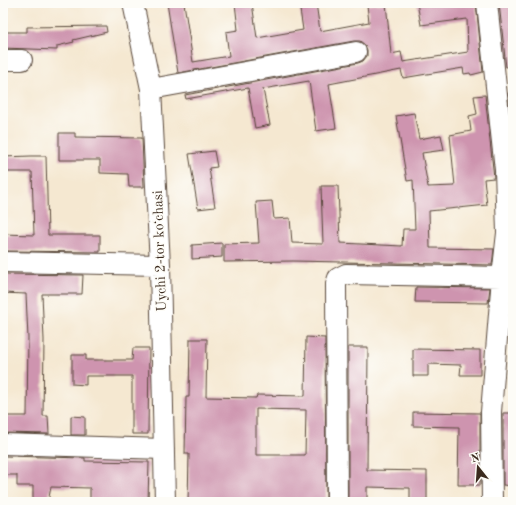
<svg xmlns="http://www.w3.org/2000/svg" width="516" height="505" font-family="'Old Standard TT',serif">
	<rect width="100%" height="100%" fill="#fdfcf7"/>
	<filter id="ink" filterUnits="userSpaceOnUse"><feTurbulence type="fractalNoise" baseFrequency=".025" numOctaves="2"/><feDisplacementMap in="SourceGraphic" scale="8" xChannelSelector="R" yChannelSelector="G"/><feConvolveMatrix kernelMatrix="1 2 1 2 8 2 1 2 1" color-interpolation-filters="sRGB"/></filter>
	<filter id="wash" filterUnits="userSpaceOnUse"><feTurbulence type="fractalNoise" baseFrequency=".012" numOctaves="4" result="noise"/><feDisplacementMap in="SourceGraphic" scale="16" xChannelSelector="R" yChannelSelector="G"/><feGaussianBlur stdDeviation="0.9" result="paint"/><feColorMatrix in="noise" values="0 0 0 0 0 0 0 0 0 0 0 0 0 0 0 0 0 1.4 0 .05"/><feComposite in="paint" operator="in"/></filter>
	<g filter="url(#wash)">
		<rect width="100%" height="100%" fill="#f5e8d1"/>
		<g id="blocks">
			<path fill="#ce94af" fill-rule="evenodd" d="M167 3H184L193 62 229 56 226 32 238 30 235 3H252L257 38 303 30 299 3H316L320 31 369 22 367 5 386 3 391 54 401 52 403 62 468 52 467 19 421 25 417 3H434V5L476 3 483 72 471 75 470 73 464 74 463 68 403 78 401 70 329 84 336 128 316 131 309 81 263 89 270 125 255 128 248 88 186 99 185 95 358 63 363 61 367 56V50L365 45 360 41H354L178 73Z
				M499 3H513V66L506 67Z
				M106 26 107 32 73 40 74 42 57 46V50L3 48V32H27V27Z
				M508 93H513V137Z
				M485 95 494 178 484 179 487 205 429 211 430 248 494 249 492 265 293 261 224 262V244L259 243 256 202 272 201 274 219 290 218 292 243 323 244 321 186H338L340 243 402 246 403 229H415L413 180 407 181 396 116 414 113 419 139 441 135 444 150 422 153 428 187 455 186 450 135 471 131 469 116 477 114 474 96Z
				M59 133H75V137L142 138 144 187H129L128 174 100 173V160H59Z
				M214 151 217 167 209 168 215 207 198 209 189 154Z
				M31 156H46L48 235H100V252L3 251V234L34 235 32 172H3V157Z
				M222 243V257L192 259V245Z
				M3 274 83 275 82 294H42L44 340 43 416H48L49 434 3 433V416H27L28 338 26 294 3 293Z
				M416 287 490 288 488 303 415 302Z
				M306 337 325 338 326 502H188L189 454H185L186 397H189L190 339H207L206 397 256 398 257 395 305 396ZM256 409 306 410 305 455H256Z
				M348 347H368L367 470 427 471V502H410V488L367 487V502H348Z
				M133 348H149L148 434H132V376H86V385L72 384V355H86V360H132Z
				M413 349 480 350V375H460L461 365 428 364V376H413Z
				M413 412 480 413V485H458L459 427 413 426Z
				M503 413H513V486L503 485Z
				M71 416 85 417V435H71Z
				M3 456 85 458V461L149 462 148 502H90V488L51 487 48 502H33V486H17V475H3Z"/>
		</g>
	</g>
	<g filter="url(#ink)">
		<use href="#blocks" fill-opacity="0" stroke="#574639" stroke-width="1"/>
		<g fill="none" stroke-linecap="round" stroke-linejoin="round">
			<defs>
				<path id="street" d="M133 3 151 89 160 265 165 502
					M487 3 505 170 507 233 513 236
					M3 60H22
					M151 89 356 52
					M3 262 160 265
					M3 444 164 449
					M337 502 336 284 338 278 346 274 502 277
					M492 502 491 412 502 277 507 233"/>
			</defs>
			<use href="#street" stroke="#574639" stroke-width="22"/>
			<use href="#street" stroke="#fff" stroke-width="20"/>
		</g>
	</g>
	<g text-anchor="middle" stroke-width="3" stroke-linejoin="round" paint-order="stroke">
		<g font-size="14" fill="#3b2a1e" stroke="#fdfcf7">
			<text transform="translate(159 251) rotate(-92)" y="5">Uychi 2-tor koʻchasi</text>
		</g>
	</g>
	<rect width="516" height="505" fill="none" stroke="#fdfcf7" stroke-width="16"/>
	<g transform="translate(478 467) rotate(343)" stroke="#fdfcf7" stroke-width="3" paint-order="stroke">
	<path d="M0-3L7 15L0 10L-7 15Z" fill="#3b2a1e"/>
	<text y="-6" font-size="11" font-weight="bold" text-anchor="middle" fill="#3b2a1e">N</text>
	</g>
</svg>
